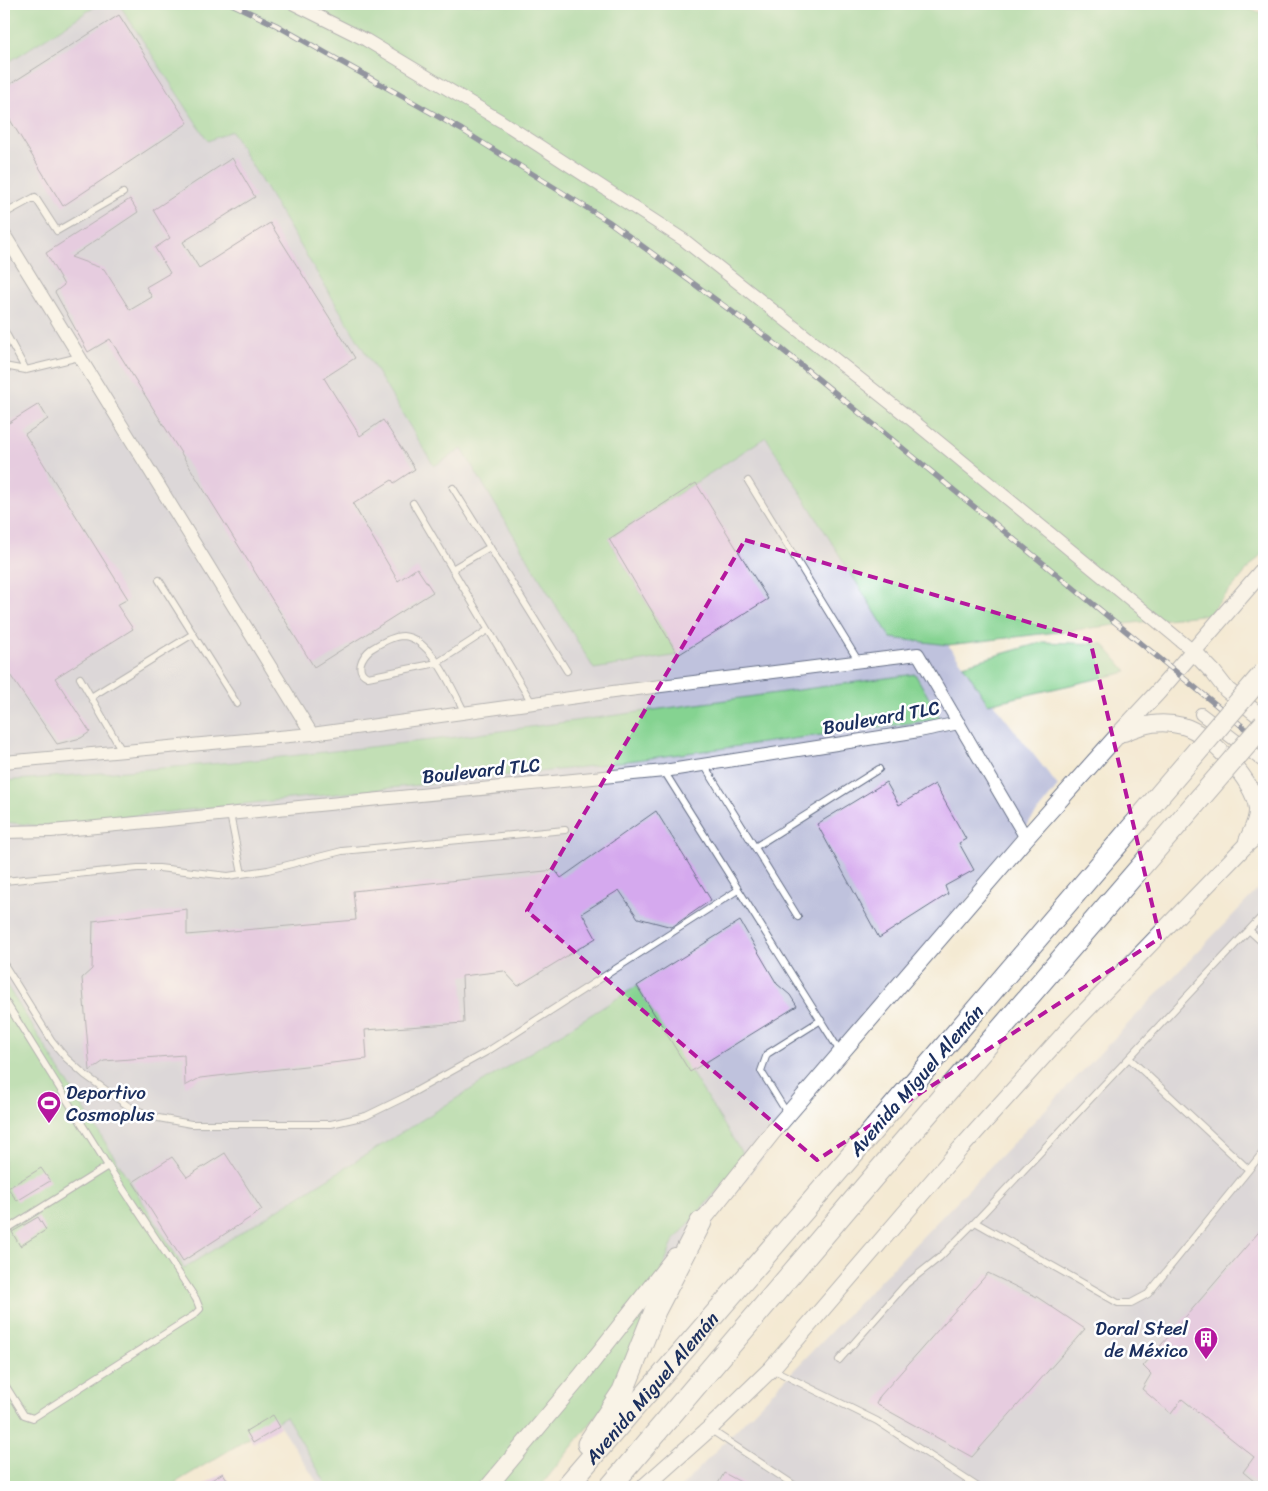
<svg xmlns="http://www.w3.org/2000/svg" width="1268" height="1491" font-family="Sriracha,sans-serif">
	<rect width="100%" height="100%" fill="#fff"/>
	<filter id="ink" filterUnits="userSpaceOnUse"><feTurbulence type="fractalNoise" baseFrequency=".02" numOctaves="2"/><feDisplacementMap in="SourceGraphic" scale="10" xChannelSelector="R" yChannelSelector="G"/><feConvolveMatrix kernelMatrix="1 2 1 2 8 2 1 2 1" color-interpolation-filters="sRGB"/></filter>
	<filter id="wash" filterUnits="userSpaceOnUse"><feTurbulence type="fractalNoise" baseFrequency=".0096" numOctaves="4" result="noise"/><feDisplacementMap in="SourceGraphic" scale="20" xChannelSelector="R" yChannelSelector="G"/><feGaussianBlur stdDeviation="1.12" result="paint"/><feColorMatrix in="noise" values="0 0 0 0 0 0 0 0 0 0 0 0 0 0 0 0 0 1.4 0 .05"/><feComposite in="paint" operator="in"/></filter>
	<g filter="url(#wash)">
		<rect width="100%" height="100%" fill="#f4ead3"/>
		<path fill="#bfc2dd" d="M4 4H120L820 432 948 645 1058 786 502 1487H320L273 1415 4 1487Z
			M1264 883V1487H681Z"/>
		<path fill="#85d391" stroke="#508178" d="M4 4H99L4 65Z
			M119 4H1238L1264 14V551L1209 614 948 645 891 638 766 437 609 539 678 655 594 669 462 449 434 466 231 131 208 141Z
			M1043 642 1103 644 1127 672 988 704 963 665Z
			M915 674 941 719 576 768 40 826 4 822V781L246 761 457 737Z
			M4 981 184 1268 637 986 745 1158 673 1242 617 1390 540 1487H328L286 1416 168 1487H4L7 1483 4 1478V1398L11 1408 4 1397Z"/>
		<g id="blocks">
			<path fill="#d5a9ee" d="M119 15 188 123 63 206 4 110V88Z
				M232 158 255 197 183 242 199 268 270 223 355 358 324 378 360 436 383 420 415 469 394 483 392 480 353 504 398 581 417 568 433 592 314 667 110 339 88 352 55 292 64 285 46 253 130 199 138 212 71 257 104 269 130 310 152 297 146 287 170 273 155 248 170 238 153 210Z
				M39 404 48 419 25 434 128 599 117 605 133 629 55 678 90 732 81 738 57 744 4 666V426Z
				M696 483 768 599 678 655 609 539Z
				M886 782 899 805 935 784 966 839 959 843 974 870 945 886 948 894 879 938 817 824Z
				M656 811 711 900 672 927 638 918 619 890 582 913 596 938 518 986 504 971 462 976 464 1023 365 1030 367 1059 200 1078 185 1086 184 1055 104 1061 90 1071 82 978 92 969 93 921 187 909V935L356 920 353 891 555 870 561 878Z
				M740 921 777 984 790 995 797 1006 690 1072 637 986Z
				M225 1153 262 1210 183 1261 133 1182 172 1157 187 1177Z
				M41 1168 50 1181 17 1201 8 1188Z
				M38 1217 46 1230 20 1246 12 1232Z
				M1264 1226V1487H1261L1243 1472 1254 1457 1182 1399 1171 1414 1142 1389 1151 1374 1143 1366Z
				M988 1273 1037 1297 1085 1329 972 1457 876 1404 880 1396Z
				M273 1415 280 1427 253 1443 246 1431Z
				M223 1473 232 1487H200Z
				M724 1473 750 1487H716Z"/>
		</g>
	</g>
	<g filter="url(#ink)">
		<use href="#blocks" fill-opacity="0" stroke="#677087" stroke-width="1"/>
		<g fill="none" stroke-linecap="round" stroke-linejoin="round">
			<defs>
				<path id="service" d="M4 214 35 197 57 231 123 193
					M4 330 26 370
					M4 366 26 370 79 357
					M748 481 859 662
					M453 488 567 671
					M413 503 532 703
					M452 569 490 547
					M159 580 237 704
					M80 678 122 751
					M91 697 193 634
					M465 713C453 691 432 638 403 636 393 636 379 644 371 649 362 656 354 671 368 677L437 663 488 630
					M704 765 798 917
					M664 771 841 1053
					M230 814 242 874
					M755 847 879 769
					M4 881 138 868H159L228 876 268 870 342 851 565 830
					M1250 931 1264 944
					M4 964 52 1041 66 1058 85 1075 128 1106 153 1117 191 1124H331L366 1116 405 1097 488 1051 738 890
					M4 999 108 1166 196 1299 200 1309 194 1315 33 1418 24 1415 4 1383
					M1129 1058 1248 1169
					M787 1113 761 1071 767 1054 821 1020
					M975 1222 1118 1303H1131L1148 1294 1264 1151
					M4 1231 108 1166
					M839 1360 906 1284 940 1257 975 1222 1264 914
					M772 1369 877 1421 978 1487
					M711 1430 797 1487"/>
				<path id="minor" d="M294 4 366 40 501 121 684 240 917 424 1193 651
					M4 234 312 734
					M1201 714 1264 762
					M4 762 312 734 613 692 918 654 1026 838
					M4 832 51 831 86 828 664 771 919 731 959 723"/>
				<path id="tertiary" d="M1193 651 1213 672 1227 690 1264 719
					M1124 733C1144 724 1161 720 1183 726 1209 733 1255 781 1257 809 1258 821 1251 831 1247 841
					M695 1230 772 1133 1026 838 1117 736 1158 692 1264 569
					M488 1487 581 1376 675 1256
					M644 1487 709 1429 771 1369 960 1149 1071 1026 1244 847 1264 829"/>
				<g id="trunk">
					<path d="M588 1444 623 1391 655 1311 701 1222"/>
					<path id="s1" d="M566 1487 875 1128"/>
					<path d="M610 1487 899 1147"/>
				</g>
			</defs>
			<use href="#service" stroke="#677087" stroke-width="8"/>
			<use href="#minor" stroke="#677087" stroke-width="14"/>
			<use href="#tertiary" stroke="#677087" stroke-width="18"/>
			<use href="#trunk" stroke="#677087" stroke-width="23"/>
			<use href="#service" stroke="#fff" stroke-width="6"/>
			<use href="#minor" stroke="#fff" stroke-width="12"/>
			<use href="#tertiary" stroke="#fff" stroke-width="16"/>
			<use href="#trunk" stroke="#fff" stroke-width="21"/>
			<defs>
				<path id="rail" d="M232 4 276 25 462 130 608 221 768 338 1264 744"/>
			</defs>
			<use href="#rail" stroke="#1b2f5e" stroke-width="5.5"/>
			<use href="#rail" stroke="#fff" stroke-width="4" stroke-dasharray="11" stroke-linecap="butt"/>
			<defs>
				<path id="trunk-bridge" d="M875 1128 1264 673
					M899 1147 1264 724"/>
			</defs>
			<use href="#trunk-bridge" stroke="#677087" stroke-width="23" stroke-linecap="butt"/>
			<use href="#trunk-bridge" stroke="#fff" stroke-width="21"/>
		</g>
	</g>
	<path d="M0 0H1268V1491H0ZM745 540 1090 640 1160 938 817 1160 527 911Z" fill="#f4ead3" fill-opacity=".55" fill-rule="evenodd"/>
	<path fill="none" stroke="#b5179e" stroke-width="4" stroke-dasharray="10 6" stroke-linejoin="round" d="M745 540 1090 640 1160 938 817 1160 527 911Z"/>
	<defs>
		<symbol id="stadium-pin" viewBox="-11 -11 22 30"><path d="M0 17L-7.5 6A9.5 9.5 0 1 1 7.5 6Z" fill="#b5179e" stroke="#fff"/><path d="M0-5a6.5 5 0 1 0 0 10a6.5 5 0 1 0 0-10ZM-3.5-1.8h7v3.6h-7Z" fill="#fff"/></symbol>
		<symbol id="building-pin" viewBox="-11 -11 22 30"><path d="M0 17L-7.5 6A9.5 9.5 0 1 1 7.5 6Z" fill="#b5179e" stroke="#fff"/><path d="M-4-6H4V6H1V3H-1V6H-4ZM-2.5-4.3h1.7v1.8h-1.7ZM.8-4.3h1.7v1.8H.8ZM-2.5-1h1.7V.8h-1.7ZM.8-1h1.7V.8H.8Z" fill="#fff"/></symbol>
	</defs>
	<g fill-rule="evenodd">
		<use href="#stadium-pin" x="35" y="1089" width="28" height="38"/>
		<use href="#building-pin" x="1192" y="1325" width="28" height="38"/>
	</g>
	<g text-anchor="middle" stroke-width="5" stroke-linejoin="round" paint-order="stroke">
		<g font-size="19" fill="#1b2f5e" stroke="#fff">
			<text transform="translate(881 717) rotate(-10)" y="7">Boulevard TLC</text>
			<text transform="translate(481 770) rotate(-6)" y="7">Boulevard TLC</text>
			<text transform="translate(916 1080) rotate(-49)" y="7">Avenida Miguel Alemán</text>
			<text dy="7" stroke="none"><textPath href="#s1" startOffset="131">Avenida Miguel Alemán</textPath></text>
		</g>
		<g font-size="19" fill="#1b2f5e" stroke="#fff" text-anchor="start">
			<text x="66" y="1099">Deportivo<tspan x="66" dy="22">Cosmoplus</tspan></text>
			<text x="1188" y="1335" text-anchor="end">Doral Steel<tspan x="1188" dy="22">de México</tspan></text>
		</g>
	</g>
	<rect width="1268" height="1491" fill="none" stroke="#fff" stroke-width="20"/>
</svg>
